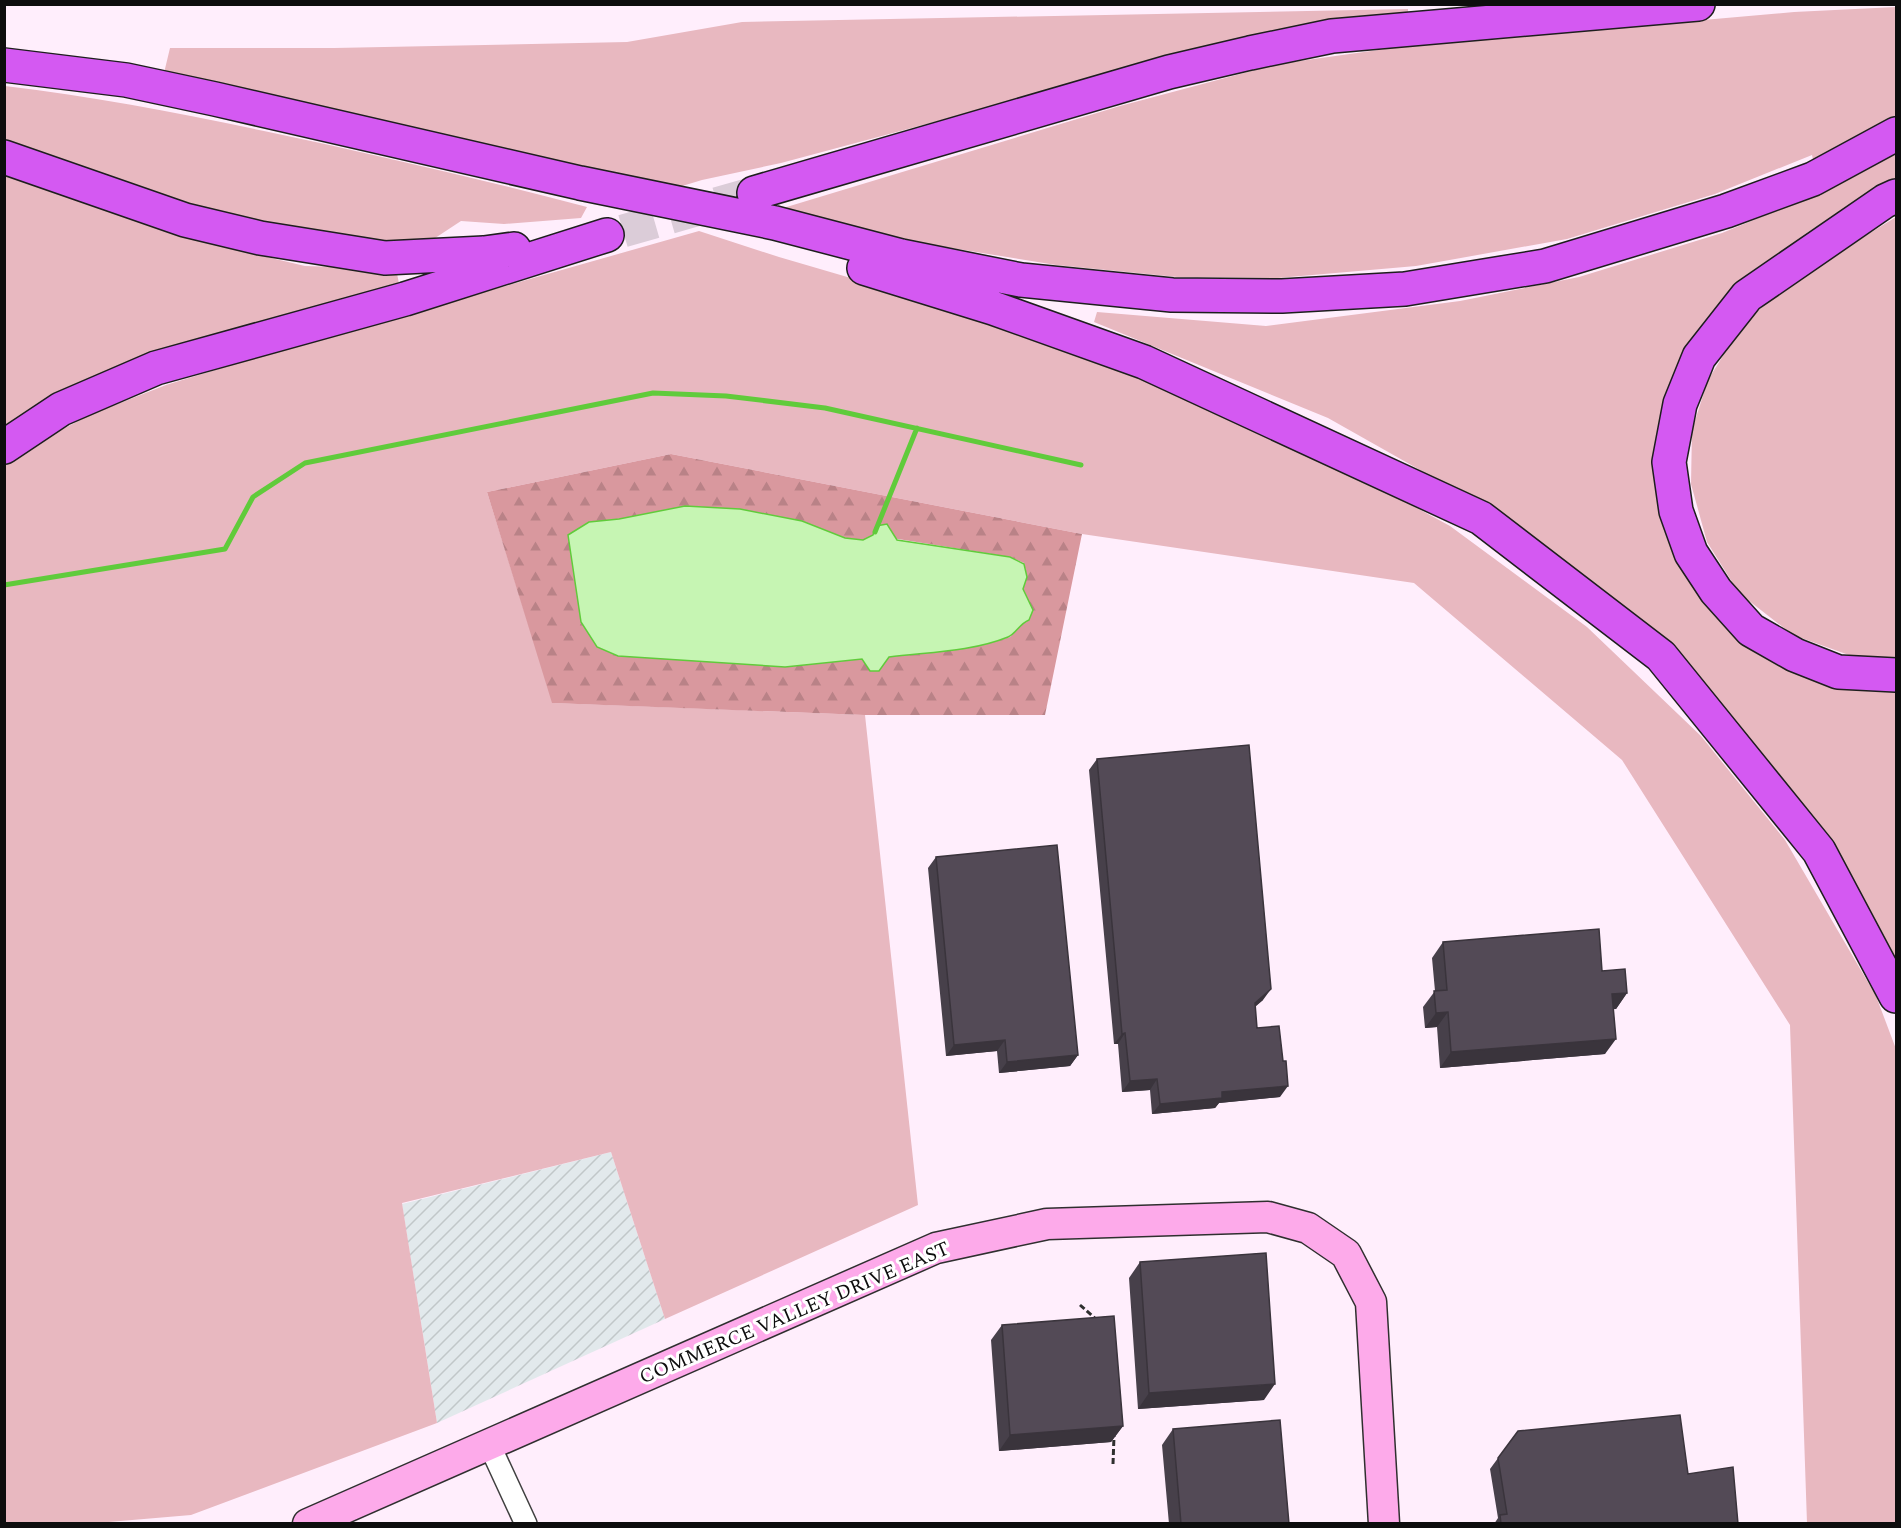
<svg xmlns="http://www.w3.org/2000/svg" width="1901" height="1528" font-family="Spectral,serif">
	<defs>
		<pattern id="industrial-furrows" width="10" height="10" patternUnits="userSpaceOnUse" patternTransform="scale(1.5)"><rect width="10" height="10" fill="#e2e9ec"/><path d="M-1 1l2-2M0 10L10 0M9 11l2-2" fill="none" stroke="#c1c7c9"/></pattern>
		<pattern id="forest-firs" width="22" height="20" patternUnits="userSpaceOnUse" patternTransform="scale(1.5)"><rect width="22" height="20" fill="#d9989e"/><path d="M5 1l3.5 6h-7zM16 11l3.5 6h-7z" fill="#b98287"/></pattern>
	</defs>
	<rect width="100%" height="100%" fill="#ffeefc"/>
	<path fill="url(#industrial-furrows)" d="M611 1152 665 1319 437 1423 402 1204Z"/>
	<path fill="#e8b8c0" d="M1896 7V178L1808 232 1730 292 1687 350 1666 395 1657 453 1664 519 1691 585 1740 638 1896 690V960L1825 836 1679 668 1436 479 1328 418 1094 322 1097 312 1266 326 1460 301 1579 277 1722 233 1820 193 1812 155 1715 194 1567 239 1416 266 1278 278 1177 277 1056 265 890 238 770 212 1120 106 1278 64 1407 46 1794 12Z
		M1408 9V22L1076 84 781 163 702 180 669 190 164 73 170 48H334L627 42 742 22Z
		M5 86C92 96 178 113 264 131 373 154 480 179 587 207L581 218 504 224 461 221 423 246 329 242 205 216 5 147Z
		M5 174 195 240 305 266 396 269 400 288 5 431Z
		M1896 217V660L1860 659 1793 635 1739 593 1707 542 1691 484 1692 430 1708 380 1742 325 1792 281Z
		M699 231 779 257 919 298 1084 355 1290 439 1450 526 1587 627 1701 736 1785 840 1876 996 1896 1049V1523H1807L1790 1025 1622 760 1414 583 1082 534 671 454 487 492 553 703 865 715 918 1205 665 1319 611 1152 402 1203 437 1423 191 1515 97 1523 5 1524V466L30 446 92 414 166 385 294 346Z"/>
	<path fill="url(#forest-firs)" fill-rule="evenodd" d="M671 454 1082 534 1045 715H864L552 703 487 492ZM685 506 740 509 802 521 845 538 863 540 873 535 1010 557 1024 563 1027 577 1023 589V623L1010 637 978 646 889 657 879 671H870L862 659 785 667 589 522 619 519Z"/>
	<path fill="#c6f5b3" stroke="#60cb3b" stroke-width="1.5" d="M685 506 740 509 802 521 845 538 863 540 873 535 876 526 887 524 897 540 1010 557 1024 564 1027 577 1023 589 1033 610 1029 620C1019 624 1016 634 1008 637 971 652 928 652 889 657L879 671H870L862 659 785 667 618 656 597 647 581 622 568 535 589 522 619 519Z"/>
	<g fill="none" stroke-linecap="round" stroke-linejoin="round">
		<path stroke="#60cb3b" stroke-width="5" d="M875 532 917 428
			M4 585 225 549 253 497 305 463 653 393 726 396 825 408 1081 465"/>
		<path stroke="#dbccd8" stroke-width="33" stroke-dasharray="33 16" stroke-linecap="butt" d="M623 231 754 193"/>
		<defs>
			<path id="street" d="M489 1444 526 1524"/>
			<path id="secondary" d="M308 1524 936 1248 1047 1224 1268 1217 1308 1228 1346 1254 1371 1302 1384 1524"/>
			<path id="highway" d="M4 65 126 80 215 99 580 183 775 223 901 256 1021 280 1172 295 1282 296 1405 289 1545 266 1726 211 1813 179 1896 134
				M4 157 185 220 260 238 385 258 484 253 514 249
				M754 193 1169 72 1250 53 1332 36 1698 4
				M1896 196 1885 201 1747 296 1699 357 1680 404 1669 462 1676 511 1691 553 1716 591 1751 630 1795 655 1838 672 1896 675
				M864 268 993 308 1144 362 1481 518 1661 656 1819 851 1896 996
				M4 447 61 409 156 368 405 299 607 235"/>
		</defs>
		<use href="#street" stroke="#404040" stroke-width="24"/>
		<use href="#secondary" stroke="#2f2f2f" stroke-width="33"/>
		<use href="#highway" stroke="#1e1e1e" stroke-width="36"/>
		<path stroke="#2f2f2f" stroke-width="3" stroke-dasharray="6 3" stroke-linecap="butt" d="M1080 1305 1097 1320
			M1113 1464 1114 1436"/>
		<use href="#street" stroke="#fff" stroke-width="21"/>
		<use href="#secondary" stroke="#fdaaea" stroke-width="30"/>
		<use href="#highway" stroke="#d459f2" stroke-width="33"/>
	</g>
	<path fill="#47404a" d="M1097 759 1263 1000 1255 1007 1257 1028 1280 1097 1219 1103 1215 1108 1152 1114 1150 1090 1122 1092 1118 1044H1114L1089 770Z
		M936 857 1078 1055 1070 1066 999 1073 997 1051 946 1056 928 868Z
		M1443 942 1602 971 1627 993 1616 1009H1613L1605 1054 1440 1068 1437 1027 1425 1028 1423 1007 1435 991 1432 958Z
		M1140 1262 1264 1400 1138 1409 1129 1278Z
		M1002 1325 1123 1426 1111 1442 999 1451 991 1340Z
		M1173 1429 1289 1524H1169L1162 1445Z
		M1518 1431 1688 1474 1738 1524H1494L1498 1518 1490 1469Z"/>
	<path fill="#3a343c" d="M1271 989 1263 1000 1247 1013 1255 1003Z
		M1627 993 1616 1009 1601 1010 1612 994Z
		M1448 1012 1437 1027 1425 1028 1436 1013Z
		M1125 1033 1118 1044H1114L1122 1034Z
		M1616 1039 1605 1054 1440 1068 1451 1052Z
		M1005 1040 997 1051 946 1056 954 1045Z
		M1078 1055 1070 1066 999 1073 1007 1062Z
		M1157 1079 1150 1090 1122 1092 1130 1081Z
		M1288 1086 1280 1097 1219 1103 1215 1108 1152 1114 1160 1104 1222 1092Z
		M1275 1384 1264 1400 1138 1409 1149 1393Z
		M1123 1426 1111 1442 999 1451 1010 1435Z"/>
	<path fill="#534a56" stroke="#3a343c" stroke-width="1.5" d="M1249 745 1271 989 1255 1003 1257 1028 1279 1026 1283 1061H1286L1288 1086 1222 1092V1098L1160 1104 1157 1079 1130 1081 1125 1033 1122 1034 1097 759Z
		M1057 845 1078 1055 1007 1062 1005 1040 954 1045 936 857Z
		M1599 929 1602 971 1625 969 1627 993 1612 994 1616 1039 1451 1052 1448 1012 1436 1013 1434 991 1447 990 1443 942Z
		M1266 1253 1275 1384 1149 1393 1140 1262Z
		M1114 1316 1123 1426 1010 1435 1002 1325Z
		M1680 1415 1688 1474 1733 1467 1738 1524H1501L1500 1515 1507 1514 1498 1458 1518 1431Z
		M1280 1420 1289 1524H1181L1173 1429Z"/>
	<g text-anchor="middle" stroke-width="6" stroke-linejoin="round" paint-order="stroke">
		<g font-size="20" fill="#0d0d0d" stroke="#fff">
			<text transform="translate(794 1312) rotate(-23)" y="7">COMMERCE VALLEY DRIVE EAST</text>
		</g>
	</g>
	<rect width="1901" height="1528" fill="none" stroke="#0d0d0d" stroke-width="12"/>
</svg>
